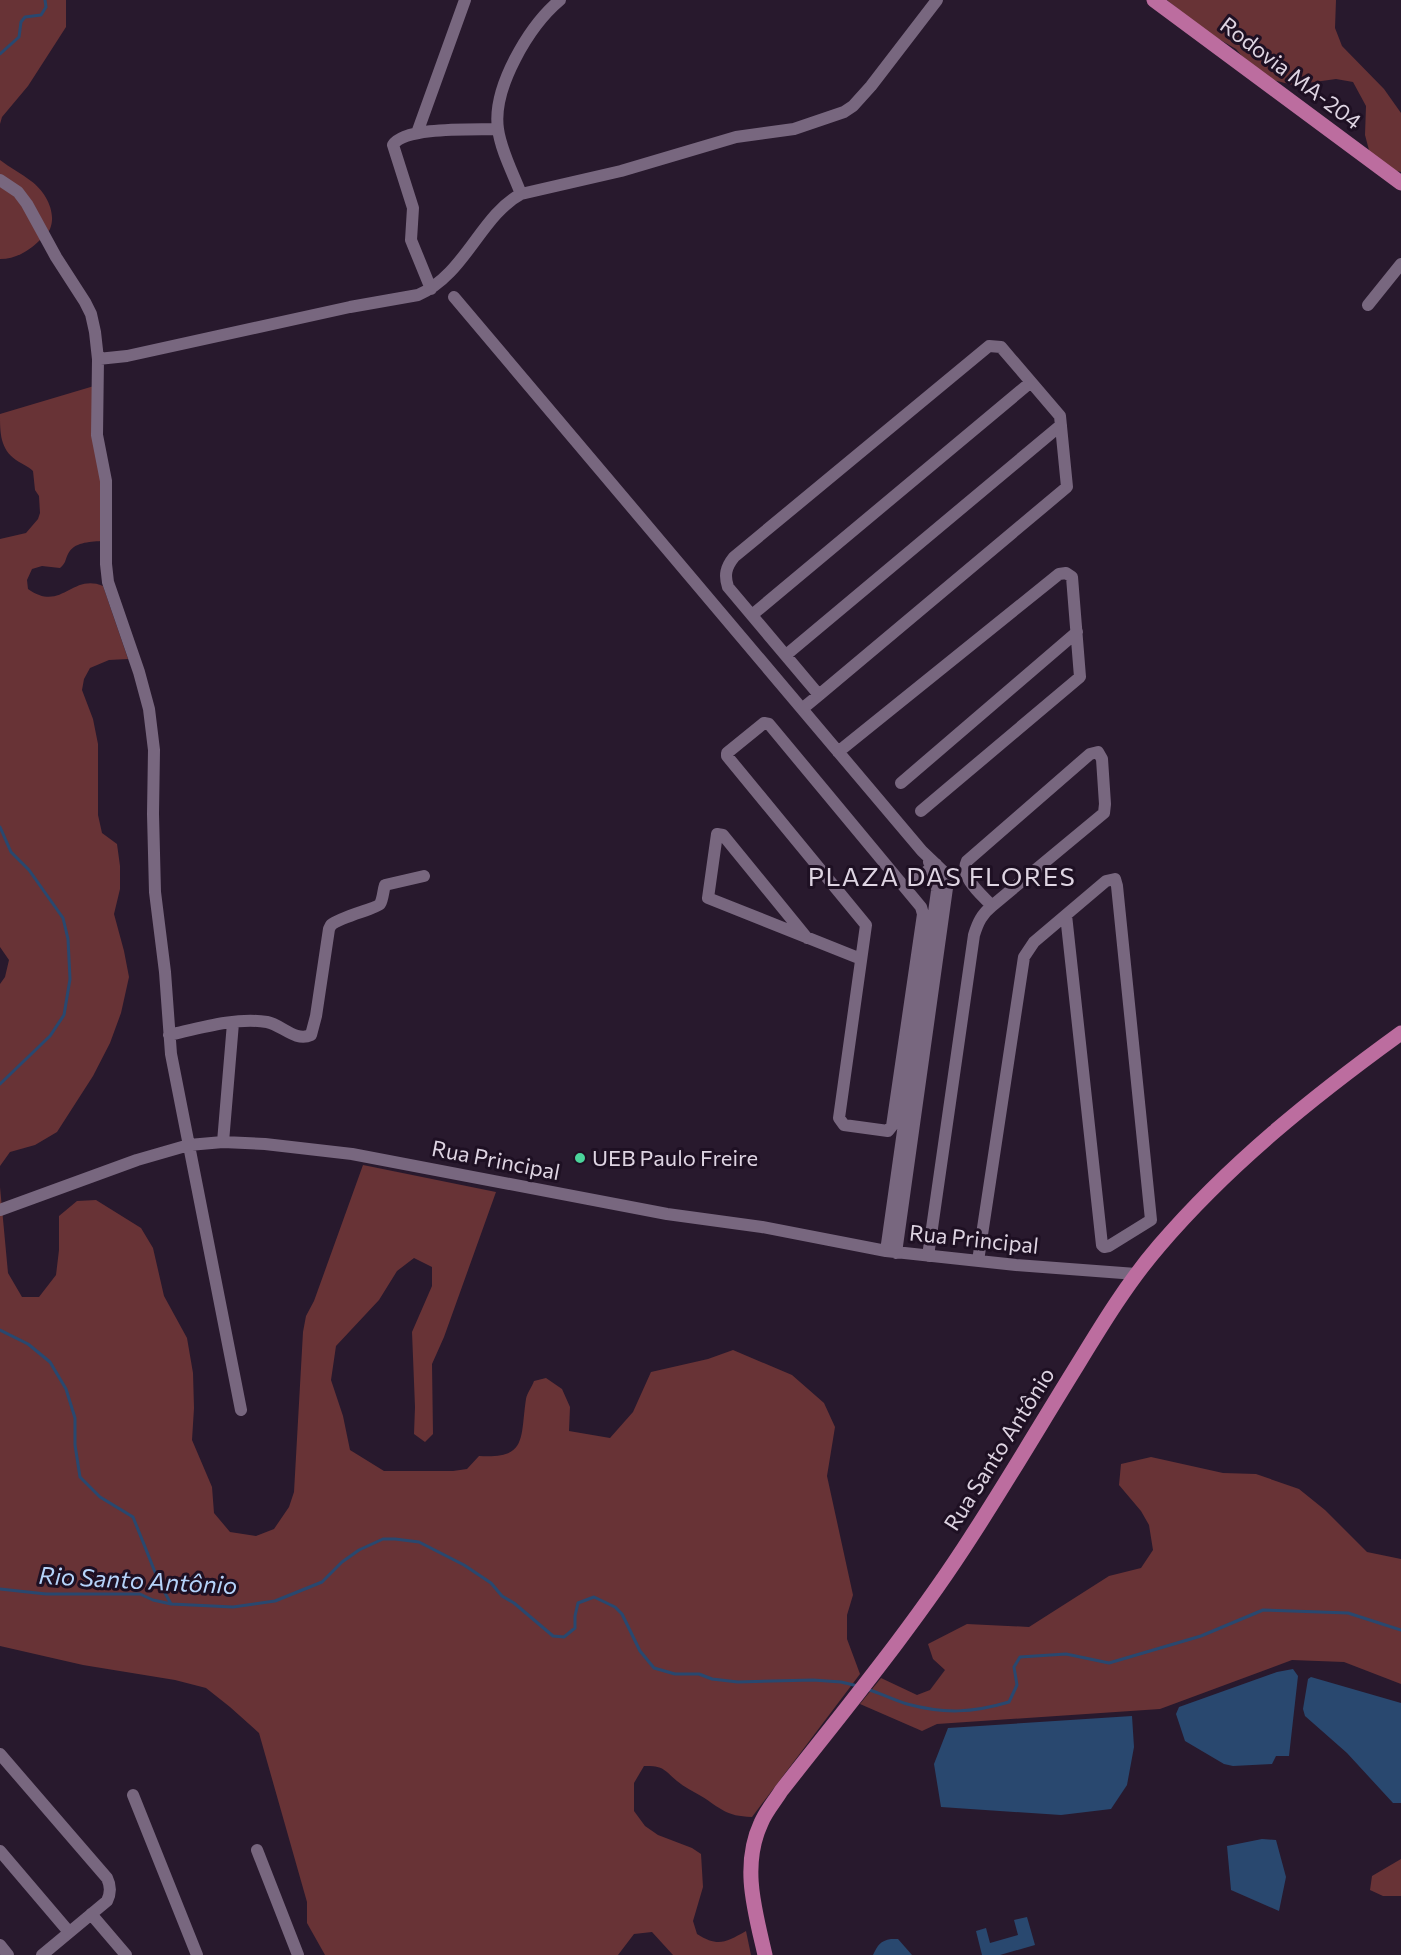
<svg xmlns="http://www.w3.org/2000/svg" width="1401" height="1955" font-family="Commissioner,sans-serif">
	<rect width="100%" height="100%" fill="#28192d"/>
	<path fill="#683336" d="M0 0H66V27L28 86 2 117 0 124Z
		M1167 0H1336L1335 28 1342 46 1384 89 1401 113V172L1388 169 1370 154 1365 135 1366 106 1353 82 1336 79 1293 85 1273 80 1251 67 1236 49 1205 31Z
		M0 160C10 168 21 173 31 181 45 191 57 212 50 229 48 233 43 237 40 240 29 251 16 259 0 259Z
		M94 386 101 467V541C89 542 74 542 68 554 65 560 66 563 60 568L42 566 32 569 27 580 28 589C62 613 71 573 103 586L128 659 109 660 90 668 84 679 82 690 93 719 98 744V815L102 833 117 844 120 866V889L114 914 124 951 129 977 121 1013 110 1043 93 1076 57 1132 35 1145 10 1152 0 1166V984L5 977 9 960 0 947V539L26 533 38 519 40 513 39 496 35 490 33 471C28 466 22 464 16 460 0 449 0 432 0 414Z
		M363 1165 496 1192 444 1337 432 1364 433 1434 425 1442 414 1434 415 1407 412 1332 432 1286V1267L414 1258 397 1271 379 1300 336 1346 331 1380 343 1416 350 1450 384 1471H453L467 1469 479 1456C528 1459 520 1438 526 1399 527 1393 532 1387 534 1381L546 1378 562 1389 570 1407 569 1431 610 1438 633 1412 651 1372 708 1359 733 1350 792 1375 824 1403 835 1427 827 1476 853 1595 847 1615V1639L860 1674 752 1817C725 1816 722 1809 701 1796 693 1791 684 1787 677 1781 663 1769 664 1766 644 1766L634 1783V1811L645 1826 658 1835 692 1848 701 1854 703 1887 693 1921 697 1934C718 1947 725 1943 746 1931L751 1955H673L652 1932 634 1934 618 1955H325L307 1923V1902L259 1733 230 1707 206 1688 175 1680 83 1665 0 1646V1187L8 1273 22 1297H39L56 1275 59 1250V1216L77 1201 96 1200 141 1228 153 1248 164 1296 187 1338 193 1373 194 1408 192 1440 212 1487 214 1513 230 1532 256 1536 274 1529 289 1507 294 1492 303 1332 306 1316 314 1301Z
		M1151 1457 1223 1473 1256 1474 1299 1489 1325 1510 1367 1552 1401 1559V1684L1344 1662 1292 1660 1160 1709 937 1724 922 1731 860 1704 881 1678 917 1695 930 1690 945 1670 933 1659 928 1644 967 1624 1029 1627 1109 1576 1141 1568 1153 1550 1149 1525 1141 1511 1119 1485 1121 1464Z
		M1401 1859V1896H1383L1370 1890 1372 1876Z"/>
	<path fill="#29486f" d="M1293 1669 1298 1676 1289 1756H1276L1272 1764 1233 1766 1224 1764 1185 1741 1176 1714 1179 1707 1277 1672Z
		M1311 1677 1401 1703V1803H1393L1347 1753 1305 1716 1303 1709 1308 1679Z
		M1132 1716 1134 1747 1127 1785 1111 1809 1061 1815 941 1807 934 1764 948 1728Z
		M1262 1839 1276 1840 1286 1877 1279 1911 1231 1890 1227 1846Z
		M1027 1917 1035 1945 1000 1955H982L976 1931 986 1928 990 1943 1018 1935 1014 1920Z
		M891 1939H898L912 1955H873C878 1945 880 1941 891 1939Z"/>
	<g fill="none" stroke-linecap="round" stroke-linejoin="round">
		<path stroke="#29486f" stroke-width="3" d="M0 54 19 37 21 22 25 17 41 15 46 7 45 0
			M0 827 11 852 29 870 63 918 68 939 70 979 64 1015 50 1036 0 1084
			M0 1330 28 1344 50 1362 66 1389 75 1418V1445L80 1477 100 1497 133 1517 159 1582 171 1604
			M0 1589 46 1594H140L153 1600 171 1604 233 1607 275 1601 322 1582 342 1562 359 1550 383 1539H395L419 1542 464 1565 491 1583 502 1596 514 1603 553 1636 564 1637 575 1628V1616L578 1603 594 1597 615 1607 622 1614 640 1651 654 1668 675 1674H699L712 1679 738 1682 813 1680 841 1682 858 1686
			M867 1689C880 1693 893 1700 907 1704 944 1714 972 1713 1009 1702L1017 1685 1014 1667 1020 1657 1066 1654 1109 1663 1201 1636 1263 1610 1348 1613 1401 1630"/>
		<path stroke="#78677f" stroke-width="12" d="M417 133 465 0
			M0 180 18 192 27 204 56 257 85 302 91 314 95 332 98 359 97 435 106 481V564L108 582 139 672 149 709 154 750 153 814 155 892 165 972 171 1054 241 1410
			M521 194C513 173 501 151 498 129 492 88 529 26 560 0
			M431 289 411 240 413 208 393 145C405 126 476 130 498 129
			M454 297 922 851 946 874 947 888 896 1253
			M1368 305 1401 264
			M98 359 127 356 350 307 418 295C465 275 481 215 521 194L621 171 736 137 794 129 844 112 853 106 871 86 937 0
			M752 615 1031 382
			M786 655 1061 425
			M802 709 819 695 1067 487 1060 416 1001 347 989 346 734 557C726 567 724 575 728 587L819 695
			M764 723 769 724 921 907 923 914 892 1126 888 1131 844 1125 839 1118 866 925 727 756V753Z
			M838 752 1059 574 1066 573 1072 577 1080 677 921 811
			M901 783 1077 632
			M906 888 936 864
			M807 938 723 835 717 834 708 898 861 959
			M169 1035C200 1028 236 1017 267 1022 282 1025 295 1042 311 1035L316 1016 329 929 331 925C342 916 376 909 380 904 383 899 383 891 385 885L424 876
			M223 1142 233 1023
			M0 1210 137 1160 189 1145 223 1142 265 1144 352 1154 667 1214 762 1227 886 1251 1016 1265 1136 1274
			M886 1251 937 891 938 878 929 862
			M928 1256 974 935C978 922 982 914 992 906L1104 813 1105 804 1102 759 1098 752 1090 754 967 861C959 877 982 895 992 906
			M978 1261 1024 957 1034 942 1106 881 1115 879 1117 886 1151 1220 1109 1246 1104 1247 1102 1245 1066 915
			M0 1754 107 1878C111 1886 111 1893 107 1901L42 1955
			M133 1795 197 1955
			M257 1850 298 1955
			M0 1851 69 1932
			M91 1914 126 1955
			M0 1945 8 1955"/>
		<path stroke="#bc6d9f" stroke-width="15" d="M1154 0 1401 183
			M765 1955C755 1911 741 1866 761 1823 766 1811 775 1801 781 1791 846 1708 914 1626 971 1537 1008 1480 1042 1422 1078 1364 1103 1323 1128 1282 1159 1246 1229 1164 1314 1096 1401 1033"/>
	</g>
	<circle fill="#4bd49b" stroke="#1e1023" stroke-width="2" cx="580" cy="1158" r="6"/>
	<g text-anchor="middle" stroke-width="6" stroke-linejoin="round" paint-order="stroke">
		<g font-size="22" fill="#ded4e2" stroke="#1e1023">
			<text transform="translate(1291 73) rotate(37)" y="8">Rodovia MA-204</text>
			<text transform="translate(496 1160) rotate(11)" y="8">Rua Principal</text>
			<text transform="translate(974 1239) rotate(6)" y="8">Rua Principal</text>
			<text transform="translate(999 1449) rotate(-58)" y="8">Rua Santo Antônio</text>
		</g>
		<g font-size="22" fill="#ded4e2" stroke="#1e1023" text-anchor="start">
			<text x="592" y="1166">UEB Paulo Freire</text>
		</g>
		<g font-size="24" font-style="italic" fill="#b5d3fa" stroke="#1e1023">
			<text transform="translate(138 1581) rotate(3)" y="8">Rio Santo Antônio</text>
		</g>
		<g font-size="26" letter-spacing="1.5" fill="#ded4e2" stroke="#1e1023">
			<text x="942" y="886">PLAZA DAS FLORES</text>
		</g>
	</g>
</svg>
